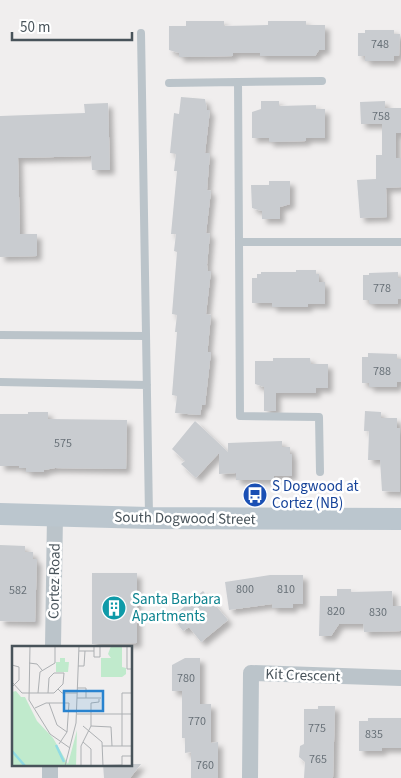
<svg xmlns="http://www.w3.org/2000/svg" width="401" height="778" font-family="'Source Sans 3',sans-serif">
	<defs>
		<filter id="shadow"><feDropShadow dx="4.5" dy="4.5" stdDeviation="2.5" flood-color="#0004"/></filter>
	</defs>
	<rect width="100%" height="100%" fill="#f0eeee"/>
	<path fill="#c9ccd0" filter="url(#shadow)" d="M186 21H224V26L268 25V21H306V25H325V50H319L315 56H260V53H233V56L179 57V53L169 50V26H186Z
		M365 30H394V34H400L399 56H394V61H365V56H358V33H365Z
		M181 97 205 99 207 110H210L205 153H210L207 190 211 191 206 233 210 234 207 265 208 271H211L206 314 211 315 208 346V352H211L205 405H202L200 415 175 413 177 396 172 395 177 332H175L177 315 172 314 177 252 174 251 176 234H171L177 171H174L176 154 170 153 174 113 179 114Z
		M261 101H279V106L316 105V109H325V138H306V141L269 142V138H252V112L261 109Z
		M385 101V108H401V133H396V158H401V187L386 188 387 217 360 218 357 180 376 179V155H382V124H361L360 102Z
		M108 103 110 170H92L91 156 18 158 20 234H37V256L0 257V116L85 113 84 104Z
		M269 181H290V204L280 207V219H262V211L252 208 251 185H269Z
		M296 270H316V274H319V282H325V304H308V307H272V303H252V278H257V274H261V272H296Z
		M398 272V278H401V299H398V304H369V300H363V275H369V273Z
		M368 353 397 354V359H401V382H397V387H369V383H362V357H368Z
		M273 358H310L311 364H328V388H316V393H276V411H264V387L255 384V361H273Z
		M365 411 381 412V418H397V428H400V492L382 491 380 460H368L369 431H364Z
		M28 412H48V419L127 420 126 469 55 468 44 470V472H26V468H19V466H0V414H28Z
		M195 421 228 452V443L282 441V447H290V454H292V476H274V480H236V473L219 474V453L196 478 181 464 185 461 172 449Z
		M0 545 25 546V552H33V559H37L35 622 0 621Z
		M92 573H137V643L92 644Z
		M270 575H303V604H293V608H272V604L229 610 225 582Z
		M337 589H351V592L392 591 393 606H401V631L364 632 363 624H339L331 636H319L320 596H337Z
		M203 591 228 620 201 642 189 627 183 631 172 617Z
		M185 658H200V704H211V743L218 742V778H191V752L185 753V738H182V691H172V665Z
		M318 706H335L333 778H304L305 762 299 757 300 746 304 744V709H318Z
		M368 718H401V748H382V751H359V721H368Z
		M103 764H141L130 778H104Z"/>
	<g fill="none" stroke-linecap="round" stroke-linejoin="round">
		<path stroke="#bbc4ca" stroke-width="8" d="M141 33 149 515
			M238 82 322 81
			M169 83 238 82 239 242H401
			M239 242 240 416 319 417 320 472
			M0 335 146 336
			M0 382 147 385"/>
		<path stroke="#bbc4ca" stroke-width="16" d="M53 647 55 515
			M50 778V764
			M250 778 251 673 401 678"/>
		<path stroke="#bbc6ce" stroke-width="22" d="M0 514 149 518 401 519"/>
	</g>
	<defs>
		<symbol id="bus-disc" viewBox="-11 -11 22 22"><circle r="9.5" fill="#1a4fb4" stroke="#fff"/><path d="M-5-6H5V4H4V6H2V4H-2V6H-4V4H-5ZM-3.5-4V0h7V-4ZM-3.5 1.2v1.5H-2V1.2ZM2 1.2v1.5H3.5V1.2Z" fill="#fff"/></symbol>
		<symbol id="building-disc" viewBox="-11 -11 22 22"><circle r="9.5" fill="#0f9aa8" stroke="#fff"/><path d="M-4-6H4V6H1V3H-1V6H-4ZM-2.5-4.3h1.7v1.8h-1.7ZM.8-4.3h1.7v1.8H.8ZM-2.5-1h1.7V.8h-1.7ZM.8-1h1.7V.8H.8Z" fill="#fff"/></symbol>
	</defs>
	<g fill-rule="evenodd">
		<use href="#bus-disc" x="241" y="481" width="28" height="28"/>
		<use href="#building-disc" x="100" y="594" width="28" height="28"/>
	</g>
	<g text-anchor="middle" stroke-width="5" stroke-linejoin="round" paint-order="stroke">
		<g font-size="12" fill="#687178">
			<text x="380" y="48">748</text>
			<text x="381" y="120">758</text>
			<text x="382" y="292">778</text>
			<text x="382" y="375">788</text>
			<text x="63" y="447">575</text>
			<text x="245" y="593">800</text>
			<text x="286" y="593">810</text>
			<text x="18" y="594">582</text>
			<text x="336" y="615">820</text>
			<text x="378" y="616">830</text>
			<text x="186" y="682">780</text>
			<text x="197" y="725">770</text>
			<text x="317" y="732">775</text>
			<text x="374" y="738">835</text>
			<text x="318" y="763">765</text>
			<text x="205" y="769">760</text>
		</g>
		<g font-size="15" fill="#164399" stroke="#fff" text-anchor="start">
			<text x="272" y="491">S Dogwood at<tspan x="272" dy="17">Cortez (NB)</tspan></text>
		</g>
		<g font-size="15" fill="#48535a" stroke="#fff">
			<text transform="translate(185 518) rotate(1)" y="5">South Dogwood Street</text>
			<text transform="translate(54 581) rotate(-89)" y="5">Cortez Road</text>
			<text transform="translate(303 675) rotate(2)" y="5">Kit Crescent</text>
		</g>
		<g font-size="15" fill="#0d838f" stroke="#fff" text-anchor="start">
			<text x="132" y="604">Santa Barbara<tspan x="132" dy="17">Apartments</tspan></text>
		</g>
	</g>
	<g transform="translate(12 646)">
		<rect width="120" height="120" fill="#f0eeee"/>
		<path d="M99 0H110V21L114 22V28L110 31H89V12H99L96 8ZM48 12H53V16H64H57L56 26H44V16H48ZM4 45 9 51H13L25 75 41 92 56 118 65 84 64 120H0V46Z" fill="#c0eacc"/>
		<path fill="none" stroke="#91dbe4" stroke-width="2.5" d="M44 99 52 116M0 105 13 120"/>
		<path fill="none" stroke="#adb0b3" stroke-width="1" d="M18 0 17 54 38 88 58 102M115 0V23H120M67 5H82V0M82 5V11H88V0M17 17 25 18 30 24M0 19 7 21V34L0 41M66 20H72L73 5M0 36 10 47H42L46 43 50 47H65M65 42H74V52M26 47 28 26 43 17V0M36 47 37 32 42 27H52L51 38 46 43M65 52H89M37 57 45 79 55 86M23 62 34 57H57L55 86 47 98M65 68H120M71 80 90 96 91 120M79 80 99 81 100 100M71 96 79 103V120M90 100H120M110 100V47H120M110 119V110H120M53 120 64 77 67 0M69 120V100L79 80V57L87 56V53M69 120 110 119"/>
		<path fill="#2983cf" fill-opacity="0.15" stroke="#2983cf" stroke-width="2.5" d="M52 45H91V65H52Z"/>
		<rect width="120" height="120" fill="none" stroke="#48535a" stroke-width="2.5"/>
	</g>
	<path d="M12 32v8h120v-8" fill="none" stroke="#48535a" stroke-width="2.5"/>
	<text x="20" y="32" font-size="15" fill="#48535a" stroke="#ffffff" stroke-width="4" paint-order="stroke">50 m</text>
</svg>
